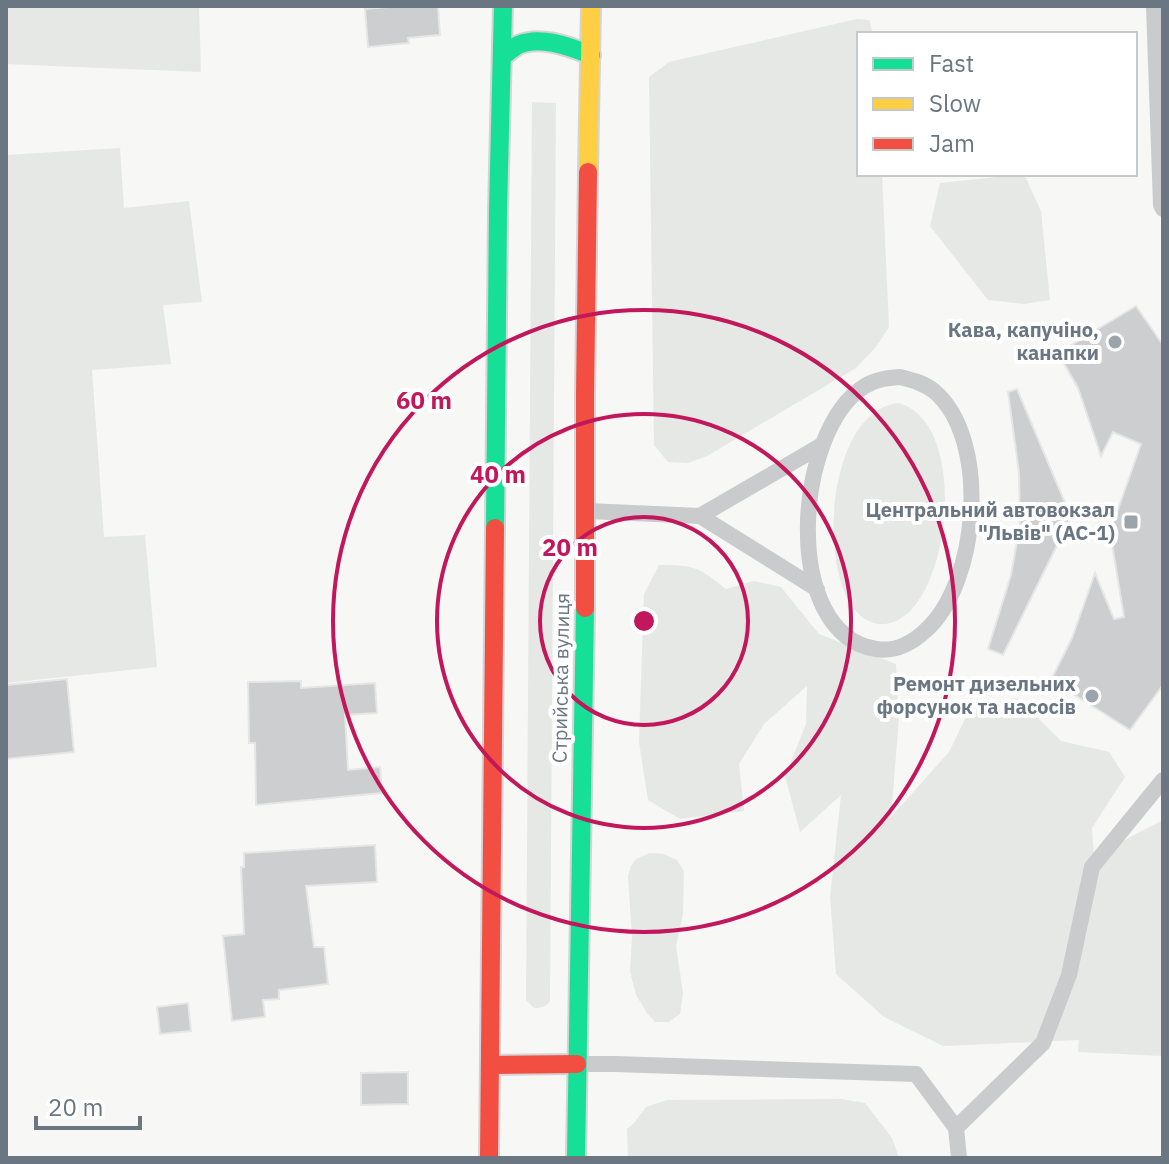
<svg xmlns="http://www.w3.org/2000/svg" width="1169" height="1164" font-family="'IBM Plex Sans',sans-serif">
	<rect width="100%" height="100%" fill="#f7f7f6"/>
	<path fill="#e5e8e4" d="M6 6H199L201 72 6 64Z
		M857 19 869 20 873 34H859V174H882L889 327 876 347 856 368 707 456 688 463 668 462 654 445 649 77 669 62Z
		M532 102 556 103 550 1001C546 1007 541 1008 534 1008L526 1000Z
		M120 148 124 208 189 201 202 302 163 305 171 364 92 370 104 537 145 535 157 667 6 683V155Z
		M1024 174 1041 211 1050 300 1024 304 988 300 930 226 940 183Z
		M898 403C975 422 949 628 880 624 814 620 817 413 898 403Z
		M659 565C694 565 699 567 726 589L754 581 781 587 819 634 896 664 899 718 891 817 949 752 971 707 1018 698 1061 741 1109 752 1125 777 1092 828 1094 856 1163 820V1056L1078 1052 1079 1040 943 1046 884 1017 836 974 830 897 841 795 800 832 785 776 806 724 807 686 764 724 739 764 744 811 680 819 648 800 639 742 644 594Z
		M649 853 664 854 677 860 684 871 683 914 676 946 683 993 680 1014 669 1022H655L647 1013 636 995 630 971 632 937 628 876 631 866 636 859Z
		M841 1099 865 1103 892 1138 899 1158H628L627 1129 634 1123 646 1107 667 1100Z"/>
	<path fill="#cdcecf" stroke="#e6e6e6" stroke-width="2" d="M399 6H438L440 35 408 38 409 43 368 47 365 9Z
		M1136 306 1163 345V685L1130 730 1051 680 1072 638 1095 573 1114 619 1124 617 1110 532 1141 444 1113 432 1101 456 1078 388 1058 353Z
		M1017 389 1071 517 1003 655 988 649 1011 575 1020 524 1019 473 1008 392Z
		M67 679 74 752 6 759V685Z
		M301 681V688L375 683 377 713 345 715 348 770 380 767 382 793 256 805 255 743H249L248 682Z
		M375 845 377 882 306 886 314 947H324L328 984 279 990V999L263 1000 265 1017 232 1021 223 936 244 934 241 867H244V853Z
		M188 1003 191 1031 160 1034 157 1007Z
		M408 1072V1104L361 1105V1073Z"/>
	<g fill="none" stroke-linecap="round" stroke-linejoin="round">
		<defs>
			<path id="fast" d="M502 57C507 53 513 48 518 45 541 35 570 47 591 55
				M495 528 498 210 503 6
				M576 1158 585 608"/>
			<path id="slow" d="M588 172 591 6"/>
			<path id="jam" d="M585 608V394L588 172
				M491 1065 577 1064
				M489 1158 495 528"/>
		</defs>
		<use href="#fast" stroke="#d3d4d4" stroke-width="22"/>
		<use href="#slow" stroke="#d3d4d4" stroke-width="22"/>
		<use href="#jam" stroke="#d3d4d4" stroke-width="22"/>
		<path stroke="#c9cbcc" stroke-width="16" d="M1154 6 1161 205 1163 209
			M900 377C912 380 924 383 934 391 991 439 979 584 925 631 911 644 895 652 876 649 780 634 794 429 865 386 876 379 888 378 900 377Z
			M588 511 700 516 817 589
			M700 516 822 445
			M579 1064H615L916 1074 956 1128 959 1158
			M956 1128 1043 1043 1069 975 1092 867 1163 780"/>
		<use href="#fast" stroke="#16e098" stroke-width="18"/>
		<use href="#slow" stroke="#ffcf43" stroke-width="18"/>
		<use href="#jam" stroke="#f24e42" stroke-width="18"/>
	</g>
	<g fill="none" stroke="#c2185b" stroke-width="4">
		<circle cx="644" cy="621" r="104"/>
		<circle cx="644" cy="621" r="207"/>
		<circle cx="644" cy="621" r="311"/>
	</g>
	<g fill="#9ba4ab" stroke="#fff" stroke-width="3">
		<circle cx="1115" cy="342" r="8"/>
		<rect x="1123" y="514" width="16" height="16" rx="4"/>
		<circle cx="1092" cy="696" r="8"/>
	</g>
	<g text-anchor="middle" stroke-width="8" stroke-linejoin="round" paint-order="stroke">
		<g font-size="20" font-weight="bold" fill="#6a7783" stroke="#fff" text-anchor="end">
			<text x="1099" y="337">Кава, капучіно,<tspan x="1099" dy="23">канапки</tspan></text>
			<text x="1115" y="517">Центральний автовокзал<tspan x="1115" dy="23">"Львів" (АС-1)</tspan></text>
			<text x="1076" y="691">Ремонт дизельних<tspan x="1076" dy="23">форсунок та насосів</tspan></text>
		</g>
		<g font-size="20" fill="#6a7783" stroke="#fff">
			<text transform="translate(561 678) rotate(-89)" y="7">Стрийська вулиця</text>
		</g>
	</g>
	<circle cx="644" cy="621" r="12" fill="#c2185b" stroke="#fff" stroke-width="4"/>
	<g font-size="24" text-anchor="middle" font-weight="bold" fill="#c2185b" stroke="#fff" stroke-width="8" stroke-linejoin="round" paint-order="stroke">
		<text x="424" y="409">60 m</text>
		<text x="498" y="483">40 m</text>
		<text x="570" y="556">20 m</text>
	</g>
	<rect width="1169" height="1164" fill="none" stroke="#6a7783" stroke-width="16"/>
	<rect x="857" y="32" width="280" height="144" fill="#ffffff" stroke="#c3c9cd" stroke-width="2"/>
	<rect x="873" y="58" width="40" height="12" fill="#16e098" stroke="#c3c9cd" stroke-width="2"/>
	<text x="929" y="72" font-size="24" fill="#6a7783">Fast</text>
	<rect x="873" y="98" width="40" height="12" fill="#ffcf43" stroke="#c3c9cd" stroke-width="2"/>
	<text x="929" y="112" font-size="24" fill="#6a7783">Slow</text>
	<rect x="873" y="138" width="40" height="12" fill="#f24e42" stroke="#c3c9cd" stroke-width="2"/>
	<text x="929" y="152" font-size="24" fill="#6a7783">Jam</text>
	<path d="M36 1116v12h104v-12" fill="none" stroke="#6a7783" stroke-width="4"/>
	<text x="48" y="1116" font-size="24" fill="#6a7783" stroke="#ffffff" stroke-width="6" paint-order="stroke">20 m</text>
</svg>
